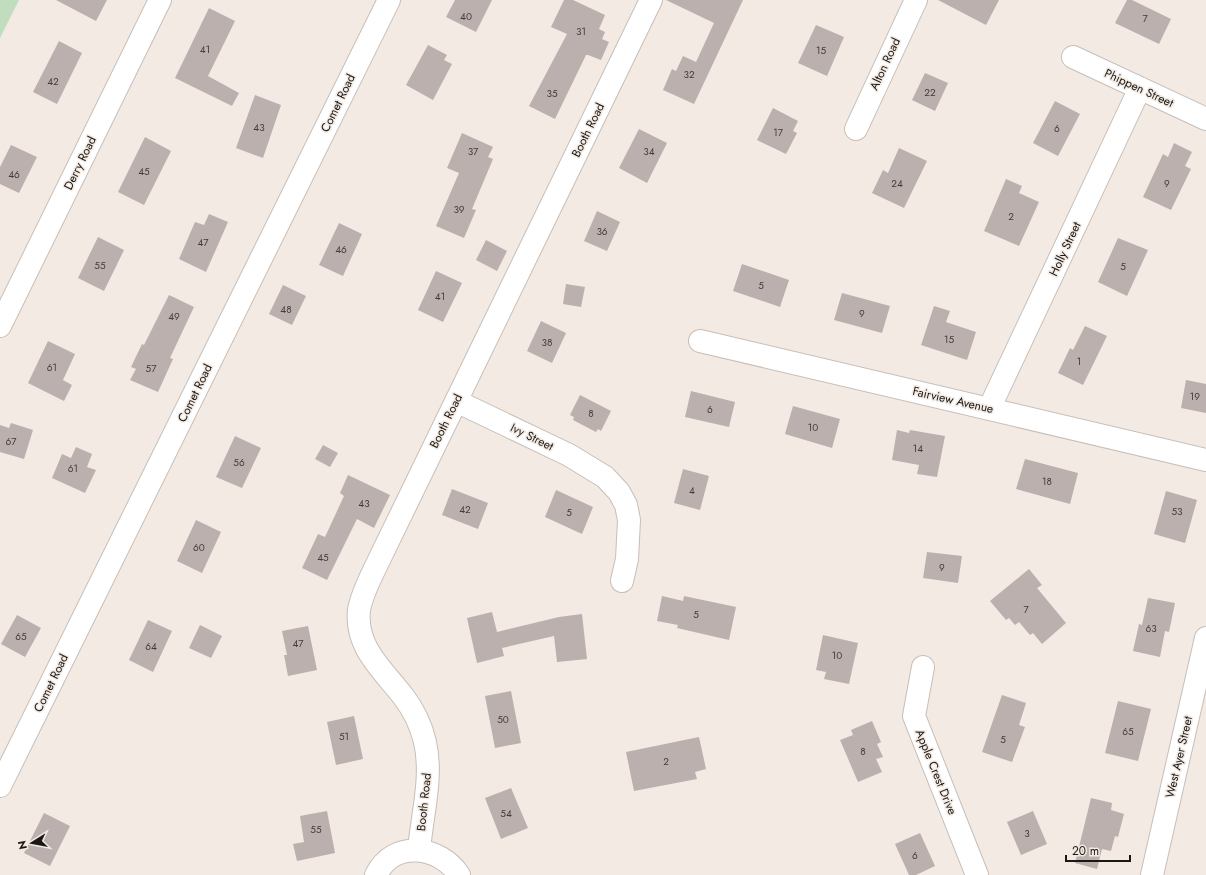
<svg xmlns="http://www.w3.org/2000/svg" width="1206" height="875" font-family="Jost,sans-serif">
	<rect width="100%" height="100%" fill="#f2eae3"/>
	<path fill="#c0ddbe" d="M0 0H19L0 38Z"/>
	<path fill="#bbb0ad" d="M56 0H107L96 21Z
		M455 0H492L476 32 446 17Z
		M564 0H573L605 15 599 29 605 32 602 39 609 42 601 60 588 55H586L555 119 529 106 567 34 551 27Z
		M666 0H743L694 104 663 90 672 69 676 71 683 56 696 62 714 23Z
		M938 0H999L986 25Z
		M1127 0H1132L1171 19 1159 44 1115 23Z
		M209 8 235 21 208 76 239 93 232 106 175 78Z
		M816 25 844 37 827 76 798 63Z
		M59 41 82 53 57 104 33 92Z
		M428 45 447 55 444 60 452 64 433 100 406 85Z
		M925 73 948 83 935 111 912 100Z
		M255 95 281 105 263 158 236 148Z
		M1055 101 1080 114 1058 156 1033 143Z
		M773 108 798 121 793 131 797 133 786 154 757 140Z
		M639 129 667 143 647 183 619 168Z
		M462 133 493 147 488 157 493 159 472 209 476 210 464 238 436 226 459 173 447 168Z
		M145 137 171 151 144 205 118 192Z
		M1174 143 1192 152 1185 166 1191 169 1171 210 1143 197 1163 154 1168 157Z
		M11 145 37 157 19 193 0 184V167Z
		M899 148 927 161 904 208 872 193 883 170 888 173Z
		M1006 179 1022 186 1019 193 1039 202 1019 246 984 231Z
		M597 211 620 222 607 251 584 241Z
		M209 214 228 222 206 272 179 259 195 222 204 225Z
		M339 223 362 234 343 276 319 265Z
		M98 237 124 250 104 291 78 278Z
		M1118 238 1148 250 1127 296 1098 282Z
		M486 240 507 251 497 271 476 260Z
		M742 264 789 280 780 307 733 291Z
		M436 271 462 283 443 322 418 310Z
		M566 284 585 287 581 307 563 304Z
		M283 285 306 296 292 325 269 314Z
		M842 293 890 306 882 333 834 320Z
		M169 295 194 307 170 358 173 359 158 392 130 380 136 369 131 367 142 344 144 345Z
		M934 306 950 311 946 322 976 332 967 360 921 345Z
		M541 321 566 333 552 363 527 351Z
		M1085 326 1107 336 1083 385 1058 373 1070 348 1073 350Z
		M48 341 75 354 63 380 72 385 64 401 28 383Z
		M1186 380 1206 384V413L1181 408Z
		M691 391 735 402 729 427 685 417Z
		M580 395 611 411 601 431 598 429 596 432 573 420 574 417 570 415Z
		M793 406 840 419 832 448 785 434Z
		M11 423 33 430 24 459 0 452V425L9 428Z
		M897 430 909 433 910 430 945 436 937 477 917 474 919 465 892 460Z
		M235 436 261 448 242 488 216 477Z
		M323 445 338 453 330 467 315 459Z
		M76 447 92 454 87 467 96 470 85 493 52 478 62 454 71 458Z
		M1025 459 1078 473 1070 504 1016 489Z
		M683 469 709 476 700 510 674 503Z
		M348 475 390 495 374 528 357 519 327 580 302 568 318 534 325 537 344 496 340 493Z
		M452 489 488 503 478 529 442 515Z
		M556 490 593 507 582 534 545 517Z
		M1166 491 1197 500 1185 543 1154 534Z
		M196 520 221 532 202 573 177 561Z
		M927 552 962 556 958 583 923 578Z
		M1029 569 1042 585 1037 588 1066 623 1042 644 1033 633 1030 635 1019 622 1015 625 1009 618 1006 620 990 601Z
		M662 596 683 601 684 596 736 607 729 640 677 628 678 625 657 621Z
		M1148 598 1175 603 1169 632 1165 631 1160 657 1133 651 1139 624 1142 625Z
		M492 612 497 632 559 617 582 614 587 659 557 662 554 636 502 648 504 656 477 663 467 618Z
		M17 615 41 628 25 657 1 644Z
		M148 620 172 631 153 672 129 660Z
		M200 625 222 636 211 658 189 648Z
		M308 626 317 670 288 676 284 655H287L282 631Z
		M823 635 858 643 849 684 824 679 826 672 816 670Z
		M511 691 521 743 495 748 485 696Z
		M1002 695 1026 703 1019 725 1025 727 1012 762 982 752Z
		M1118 701 1151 709 1138 761 1105 753Z
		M354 716 363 759 336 765 327 722Z
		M872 721 881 742 877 744 883 757 876 759 882 772 858 782 840 740 853 735 851 730Z
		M699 737 706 769 695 772 697 779 634 791 626 752Z
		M511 788 528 828 501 839 485 798Z
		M1091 798 1112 803 1111 810 1124 814 1118 837 1115 836 1111 851 1102 849 1097 869 1075 863Z
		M327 811 335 853 297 861 293 844 304 842 300 816Z
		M1033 811 1047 844 1021 855 1007 822Z
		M44 813 70 826 50 866 24 853Z
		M920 833 935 866 916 875H909L895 844Z"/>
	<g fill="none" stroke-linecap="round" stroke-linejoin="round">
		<defs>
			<path id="minor" d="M1073 57 1206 119
				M856 129 916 0
				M0 326 160 0
				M700 341 1206 460
				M456 401 569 455 605 477 619 492 626 505 629 520 627 559 622 581
				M989 409 1140 88
				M923 667 914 716 977 875
				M0 786 389 0
				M419 850C422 815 433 777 425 742 421 725 413 709 403 696 382 669 355 647 359 610 362 593 371 577 378 562L651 0
				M376 875C394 839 440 846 459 875
				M1152 875 1206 638"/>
		</defs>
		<use href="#minor" stroke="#c7beb8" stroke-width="24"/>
		<use href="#minor" stroke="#fff" stroke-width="22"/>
	</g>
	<g text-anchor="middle" stroke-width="3" stroke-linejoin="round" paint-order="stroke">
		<g font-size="10" fill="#423d3a">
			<text x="466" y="20">40</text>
			<text x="1145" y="22">7</text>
			<text x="581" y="35">31</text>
			<text x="205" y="53">41</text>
			<text x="821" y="54">15</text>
			<text x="689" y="78">32</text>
			<text x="53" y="85">42</text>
			<text x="930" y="96">22</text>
			<text x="552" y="97">35</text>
			<text x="259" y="131">43</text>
			<text x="1057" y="132">6</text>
			<text x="778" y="136">17</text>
			<text x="473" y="155">37</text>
			<text x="649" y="155">34</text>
			<text x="144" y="175">45</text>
			<text x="14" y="178">46</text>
			<text x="897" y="187">24</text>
			<text x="1167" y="187">9</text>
			<text x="459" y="213">39</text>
			<text x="1011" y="220">2</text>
			<text x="602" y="235">36</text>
			<text x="203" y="246">47</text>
			<text x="341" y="253">46</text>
			<text x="100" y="269">55</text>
			<text x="1123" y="270">5</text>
			<text x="761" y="289">5</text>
			<text x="440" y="300">41</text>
			<text x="286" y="313">48</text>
			<text x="862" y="317">9</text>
			<text x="174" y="320">49</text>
			<text x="949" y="343">15</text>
			<text x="547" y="346">38</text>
			<text x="1079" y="365">1</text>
			<text x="52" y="371">61</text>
			<text x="151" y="372">57</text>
			<text x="1195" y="400">19</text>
			<text x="710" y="413">6</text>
			<text x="591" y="417">8</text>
			<text x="813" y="431">10</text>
			<text x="11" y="445">67</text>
			<text x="918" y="452">14</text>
			<text x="239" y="466">56</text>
			<text x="73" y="472">61</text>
			<text x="1047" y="485">18</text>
			<text x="692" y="494">4</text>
			<text x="364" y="507">43</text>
			<text x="465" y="513">42</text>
			<text x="1177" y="515">53</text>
			<text x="569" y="516">5</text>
			<text x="199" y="551">60</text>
			<text x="323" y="561">45</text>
			<text x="942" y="571">9</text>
			<text x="1026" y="613">7</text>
			<text x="696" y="618">5</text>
			<text x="1151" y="632">63</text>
			<text x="21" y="640">65</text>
			<text x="298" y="647">47</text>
			<text x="151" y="650">64</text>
			<text x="837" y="659">10</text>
			<text x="503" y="723">50</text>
			<text x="1128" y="735">65</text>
			<text x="344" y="740">51</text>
			<text x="1003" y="743">5</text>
			<text x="863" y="755">8</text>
			<text x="666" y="765">2</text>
			<text x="506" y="817">54</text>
			<text x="316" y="833">55</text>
			<text x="1027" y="837">3</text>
			<text x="915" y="859">6</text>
		</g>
		<g font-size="12" fill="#1a1714" stroke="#f2eae3">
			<text transform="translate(885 64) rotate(-65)" y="4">Alton Road</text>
			<text transform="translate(1139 88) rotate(25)" y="4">Phippen Street</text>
			<text transform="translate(338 103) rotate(-64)" y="4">Comet Road</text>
			<text transform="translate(588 130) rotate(-64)" y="4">Booth Road</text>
			<text transform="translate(80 163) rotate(-64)" y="4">Derry Road</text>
			<text transform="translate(1065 249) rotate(-65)" y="4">Holly Street</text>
			<text transform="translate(195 393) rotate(-64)" y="4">Comet Road</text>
			<text transform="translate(953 400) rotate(13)" y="4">Fairview Avenue</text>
			<text transform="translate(446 421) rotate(-64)" y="4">Booth Road</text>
			<text transform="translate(532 437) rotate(26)" y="4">Ivy Street</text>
			<text transform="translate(51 683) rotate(-64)" y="4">Comet Road</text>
			<text transform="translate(1179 757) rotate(-77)" y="4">West Ayer Street</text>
			<text transform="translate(936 772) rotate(68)" y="4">Apple Crest Drive</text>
			<text transform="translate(424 802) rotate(-84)" y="4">Booth Road</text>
		</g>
	</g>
	<g transform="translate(32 843) rotate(259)" stroke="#f2eae3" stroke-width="3" paint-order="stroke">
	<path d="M0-3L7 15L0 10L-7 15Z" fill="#1a1714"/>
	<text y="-6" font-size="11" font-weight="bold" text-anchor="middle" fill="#1a1714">N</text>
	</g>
	<path d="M1066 855v6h64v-6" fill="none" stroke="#1a1714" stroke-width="2"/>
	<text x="1072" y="855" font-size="12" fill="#1a1714" stroke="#f2eae3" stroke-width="3" paint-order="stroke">20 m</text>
</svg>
